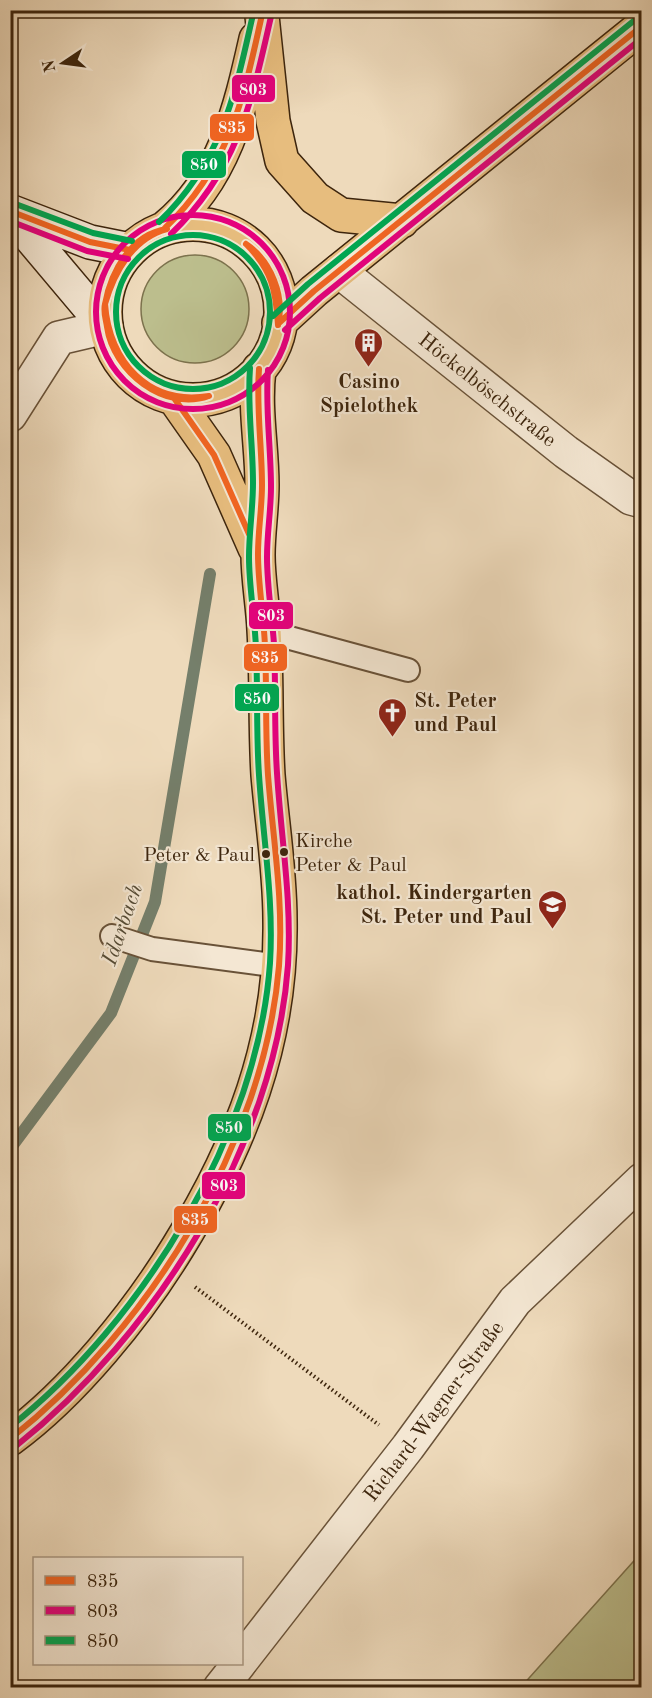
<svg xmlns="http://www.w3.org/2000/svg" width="652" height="1698" font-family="'Old Standard TT',serif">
	<rect width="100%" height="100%" fill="#eedabb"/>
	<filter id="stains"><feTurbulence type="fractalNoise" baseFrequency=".00333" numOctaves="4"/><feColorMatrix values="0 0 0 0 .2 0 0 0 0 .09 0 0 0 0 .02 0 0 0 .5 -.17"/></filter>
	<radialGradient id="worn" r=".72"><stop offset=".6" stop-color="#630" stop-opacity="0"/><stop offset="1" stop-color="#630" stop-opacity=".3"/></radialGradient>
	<path fill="#bcbe8d" stroke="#7c724d" stroke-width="1.5" d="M141 309a54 54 0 1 1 108 0a54 54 0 1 1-108 0Z
		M641 1553V1687H521Z"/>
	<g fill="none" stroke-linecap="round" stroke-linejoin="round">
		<path stroke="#757f6b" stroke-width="12" d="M10 1149 111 1013 155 902 210 574"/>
		<defs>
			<path id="lane" d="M264 631 408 670
				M112 936 152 949 280 966"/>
			<g id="street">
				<path id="s1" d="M339 271 566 452 631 498 642 501"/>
				<path d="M10 415 59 338 106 327"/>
				<path id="s2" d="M242 1660 408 1447 515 1301 642 1180"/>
				<path d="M220 1688 239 1664"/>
			</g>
			<path id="secondary" d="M12 212 90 242 130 250
				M10 213 106 327"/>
			<path id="primary" d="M262 16 273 121 282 161 315 198 341 215 402 221
				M105 312a88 88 0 1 1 176 0a88 88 0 1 1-176 0Z
				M165 228C224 180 240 110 256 39
				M279 323 314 291 642 26
				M174 398 214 455 255 548
				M10 1439C73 1393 137 1314 178 1247 241 1145 282 1041 280 920 280 871 272 823 268 775 265 727 267 678 264 630 263 605 258 580 258 555 258 532 262 508 262 485 262 446 254 409 259 369"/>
		</defs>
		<use href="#lane" stroke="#695238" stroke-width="26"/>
		<use href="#street" stroke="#695238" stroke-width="36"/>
		<use href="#secondary" stroke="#3d250d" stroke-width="36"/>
		<use href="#primary" stroke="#3d250d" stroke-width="36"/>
		<path stroke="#3d250d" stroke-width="4" stroke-dasharray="1.5 3" stroke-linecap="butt" d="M195 1287 379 1425"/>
		<use href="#lane" stroke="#f4e7d3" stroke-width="22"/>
		<use href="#street" stroke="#f4e7d3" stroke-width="33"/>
		<use href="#secondary" stroke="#f4e7d3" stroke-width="33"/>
		<use href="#primary" stroke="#e7bd7e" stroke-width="33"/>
		<defs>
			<path id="bus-1" d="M10 211 90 242 130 250
				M165 228C231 165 244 96 263 10
				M246 244C271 261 285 296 278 325
				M246 244C272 270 276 290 278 325
				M105 304C109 362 149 406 209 396
				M105 304C103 312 106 319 107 327 113 371 164 412 209 396
				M105 304C111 272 131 234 167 229
				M105 304C114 272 133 238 167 229
				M279 323 314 291 642 26
				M174 398 214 455 249 534
				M10 1439C149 1329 264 1144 279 966 284 902 273 839 268 775 265 732 267 690 265 647 264 616 258 585 258 554 258 531 262 508 262 485 262 446 256 408 259 369"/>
			<path id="bus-2" d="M96 312a97 97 0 1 1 194 0a97 97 0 1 1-194 0Z
				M10 221 87 251 128 259
				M171 234C239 169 252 100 272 12
				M285 330 320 298 642 38
				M16 1446C155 1335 275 1146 288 965 292 900 281 837 277 773 274 730 276 687 274 644 272 615 267 586 267 557 267 533 271 510 271 487 271 447 265 409 268 370"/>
			<path id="bus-3" d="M13 203 93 233 132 241
				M159 222C223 160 235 94 254 10
				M116 312a77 77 0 1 1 154 0a77 77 0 1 1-154 0Z
				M273 316 308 284 636 19
				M10 1427C143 1322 258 1134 270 963 274 900 263 838 259 775 256 733 258 691 256 649 255 618 249 588 249 557 249 532 253 508 253 483 253 444 247 407 250 368"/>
		</defs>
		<use href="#bus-1" stroke="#f4e7d3" stroke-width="10"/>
		<use href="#bus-2" stroke="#f4e7d3" stroke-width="10"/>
		<use href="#bus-3" stroke="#f4e7d3" stroke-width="10"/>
		<use href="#bus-1" stroke="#f26522" stroke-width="6"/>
		<use href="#bus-2" stroke="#e5007d" stroke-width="6"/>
		<use href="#bus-3" stroke="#00a651" stroke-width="6"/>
	</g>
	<defs>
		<symbol id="building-pin" viewBox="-11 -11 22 30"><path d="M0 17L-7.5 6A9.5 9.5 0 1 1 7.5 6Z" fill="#8f2418" stroke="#f4e7d3"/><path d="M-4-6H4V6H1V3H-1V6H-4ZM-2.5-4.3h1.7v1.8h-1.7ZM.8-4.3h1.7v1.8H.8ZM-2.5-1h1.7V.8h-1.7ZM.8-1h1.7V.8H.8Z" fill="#fff"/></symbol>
		<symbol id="church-pin" viewBox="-11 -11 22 30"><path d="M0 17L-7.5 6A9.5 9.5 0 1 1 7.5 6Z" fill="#8f2418" stroke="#f4e7d3"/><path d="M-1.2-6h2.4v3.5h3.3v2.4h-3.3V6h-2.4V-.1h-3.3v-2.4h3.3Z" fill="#fff"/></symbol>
		<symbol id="school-pin" viewBox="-11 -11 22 30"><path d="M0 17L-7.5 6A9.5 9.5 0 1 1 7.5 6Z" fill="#8f2418" stroke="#f4e7d3"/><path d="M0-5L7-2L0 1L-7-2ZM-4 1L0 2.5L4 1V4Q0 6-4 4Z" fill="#fff"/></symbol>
	</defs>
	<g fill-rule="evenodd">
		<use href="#building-pin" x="352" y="326" width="33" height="45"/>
		<use href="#church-pin" x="376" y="696" width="33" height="45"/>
		<use href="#school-pin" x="536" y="888" width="33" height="45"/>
	</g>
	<g fill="#3d250d" stroke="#f4e7d3" stroke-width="2">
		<circle cx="284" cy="852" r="5"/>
		<circle cx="266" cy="854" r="5"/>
	</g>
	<g text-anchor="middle" stroke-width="4.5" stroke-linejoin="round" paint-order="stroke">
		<g font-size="20" fill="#3d250d" stroke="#f4e7d3" text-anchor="start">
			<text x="295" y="847">Kirche<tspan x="295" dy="24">Peter &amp; Paul</tspan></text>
			<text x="255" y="861" text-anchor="end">Peter &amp; Paul</text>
		</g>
		<g font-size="21" font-weight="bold" fill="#3d250d" stroke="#f4e7d3">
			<text x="369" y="388">Casino<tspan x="369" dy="24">Spielothek</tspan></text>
			<text x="414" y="707" text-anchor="start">St. Peter<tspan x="414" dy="24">und Paul</tspan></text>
			<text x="532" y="899" text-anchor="end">kathol. Kindergarten<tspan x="532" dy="24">St. Peter und Paul</tspan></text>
		</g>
		<g font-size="21" fill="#3d250d" stroke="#f4e7d3">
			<text dy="7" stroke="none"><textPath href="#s1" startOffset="190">Höckelböschstraße</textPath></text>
			<text dy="7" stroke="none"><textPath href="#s2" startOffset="314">Richard-Wagner-Straße</textPath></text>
		</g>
		<g font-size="22" font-style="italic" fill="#544a34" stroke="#f4e7d3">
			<text transform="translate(121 924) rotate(-71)" y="8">Idarbach</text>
		</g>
	</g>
	<g stroke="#f4e7d3" stroke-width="2">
		<rect x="231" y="74" width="45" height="29" rx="6" fill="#e5007d"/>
		<rect x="209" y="113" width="46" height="29" rx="6" fill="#f26522"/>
		<rect x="181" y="150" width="46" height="29" rx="6" fill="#00a651"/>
		<rect x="248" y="601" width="46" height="29" rx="6" fill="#e5007d"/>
		<rect x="243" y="643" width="45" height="29" rx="6" fill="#f26522"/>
		<rect x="234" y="683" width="46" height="29" rx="6" fill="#00a651"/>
		<rect x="207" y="1113" width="45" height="29" rx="6" fill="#00a651"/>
		<rect x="201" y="1171" width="45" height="29" rx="6" fill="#e5007d"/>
		<rect x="173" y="1205" width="45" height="29" rx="6" fill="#f26522"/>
	</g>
	<g font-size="16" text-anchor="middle" font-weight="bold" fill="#fff">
		<text x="253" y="95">803</text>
		<text x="232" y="133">835</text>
		<text x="204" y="170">850</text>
		<text x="271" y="621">803</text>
		<text x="265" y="663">835</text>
		<text x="257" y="704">850</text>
		<text x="229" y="1133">850</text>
		<text x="224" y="1191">803</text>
		<text x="195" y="1225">835</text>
	</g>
	<rect width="652" height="1698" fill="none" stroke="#eedabb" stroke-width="36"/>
	<rect x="12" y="12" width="628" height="1674" fill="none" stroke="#3d250d" stroke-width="3"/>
	<rect x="18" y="18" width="616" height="1662" fill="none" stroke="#3d250d" stroke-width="1.5"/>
	<rect x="33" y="1557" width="210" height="108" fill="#f4e7d3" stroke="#ab9984" stroke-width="1.5"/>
	<rect x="45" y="1576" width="30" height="9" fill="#f26522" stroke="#ab9984" stroke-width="1.5"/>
	<text x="87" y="1587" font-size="18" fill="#3d250d">835</text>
	<rect x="45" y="1606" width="30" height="9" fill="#e5007d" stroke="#ab9984" stroke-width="1.5"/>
	<text x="87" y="1617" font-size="18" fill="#3d250d">803</text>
	<rect x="45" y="1636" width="30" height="9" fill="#00a651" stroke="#ab9984" stroke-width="1.5"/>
	<text x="87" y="1647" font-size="18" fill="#3d250d">850</text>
	<g transform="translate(63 63) rotate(257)" stroke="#f4e7d3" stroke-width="4.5" paint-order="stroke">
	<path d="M0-4.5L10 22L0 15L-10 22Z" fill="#3d250d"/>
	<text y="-9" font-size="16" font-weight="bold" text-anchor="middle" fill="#3d250d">N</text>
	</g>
	<rect width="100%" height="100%" filter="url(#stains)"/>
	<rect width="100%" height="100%" fill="url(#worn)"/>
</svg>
